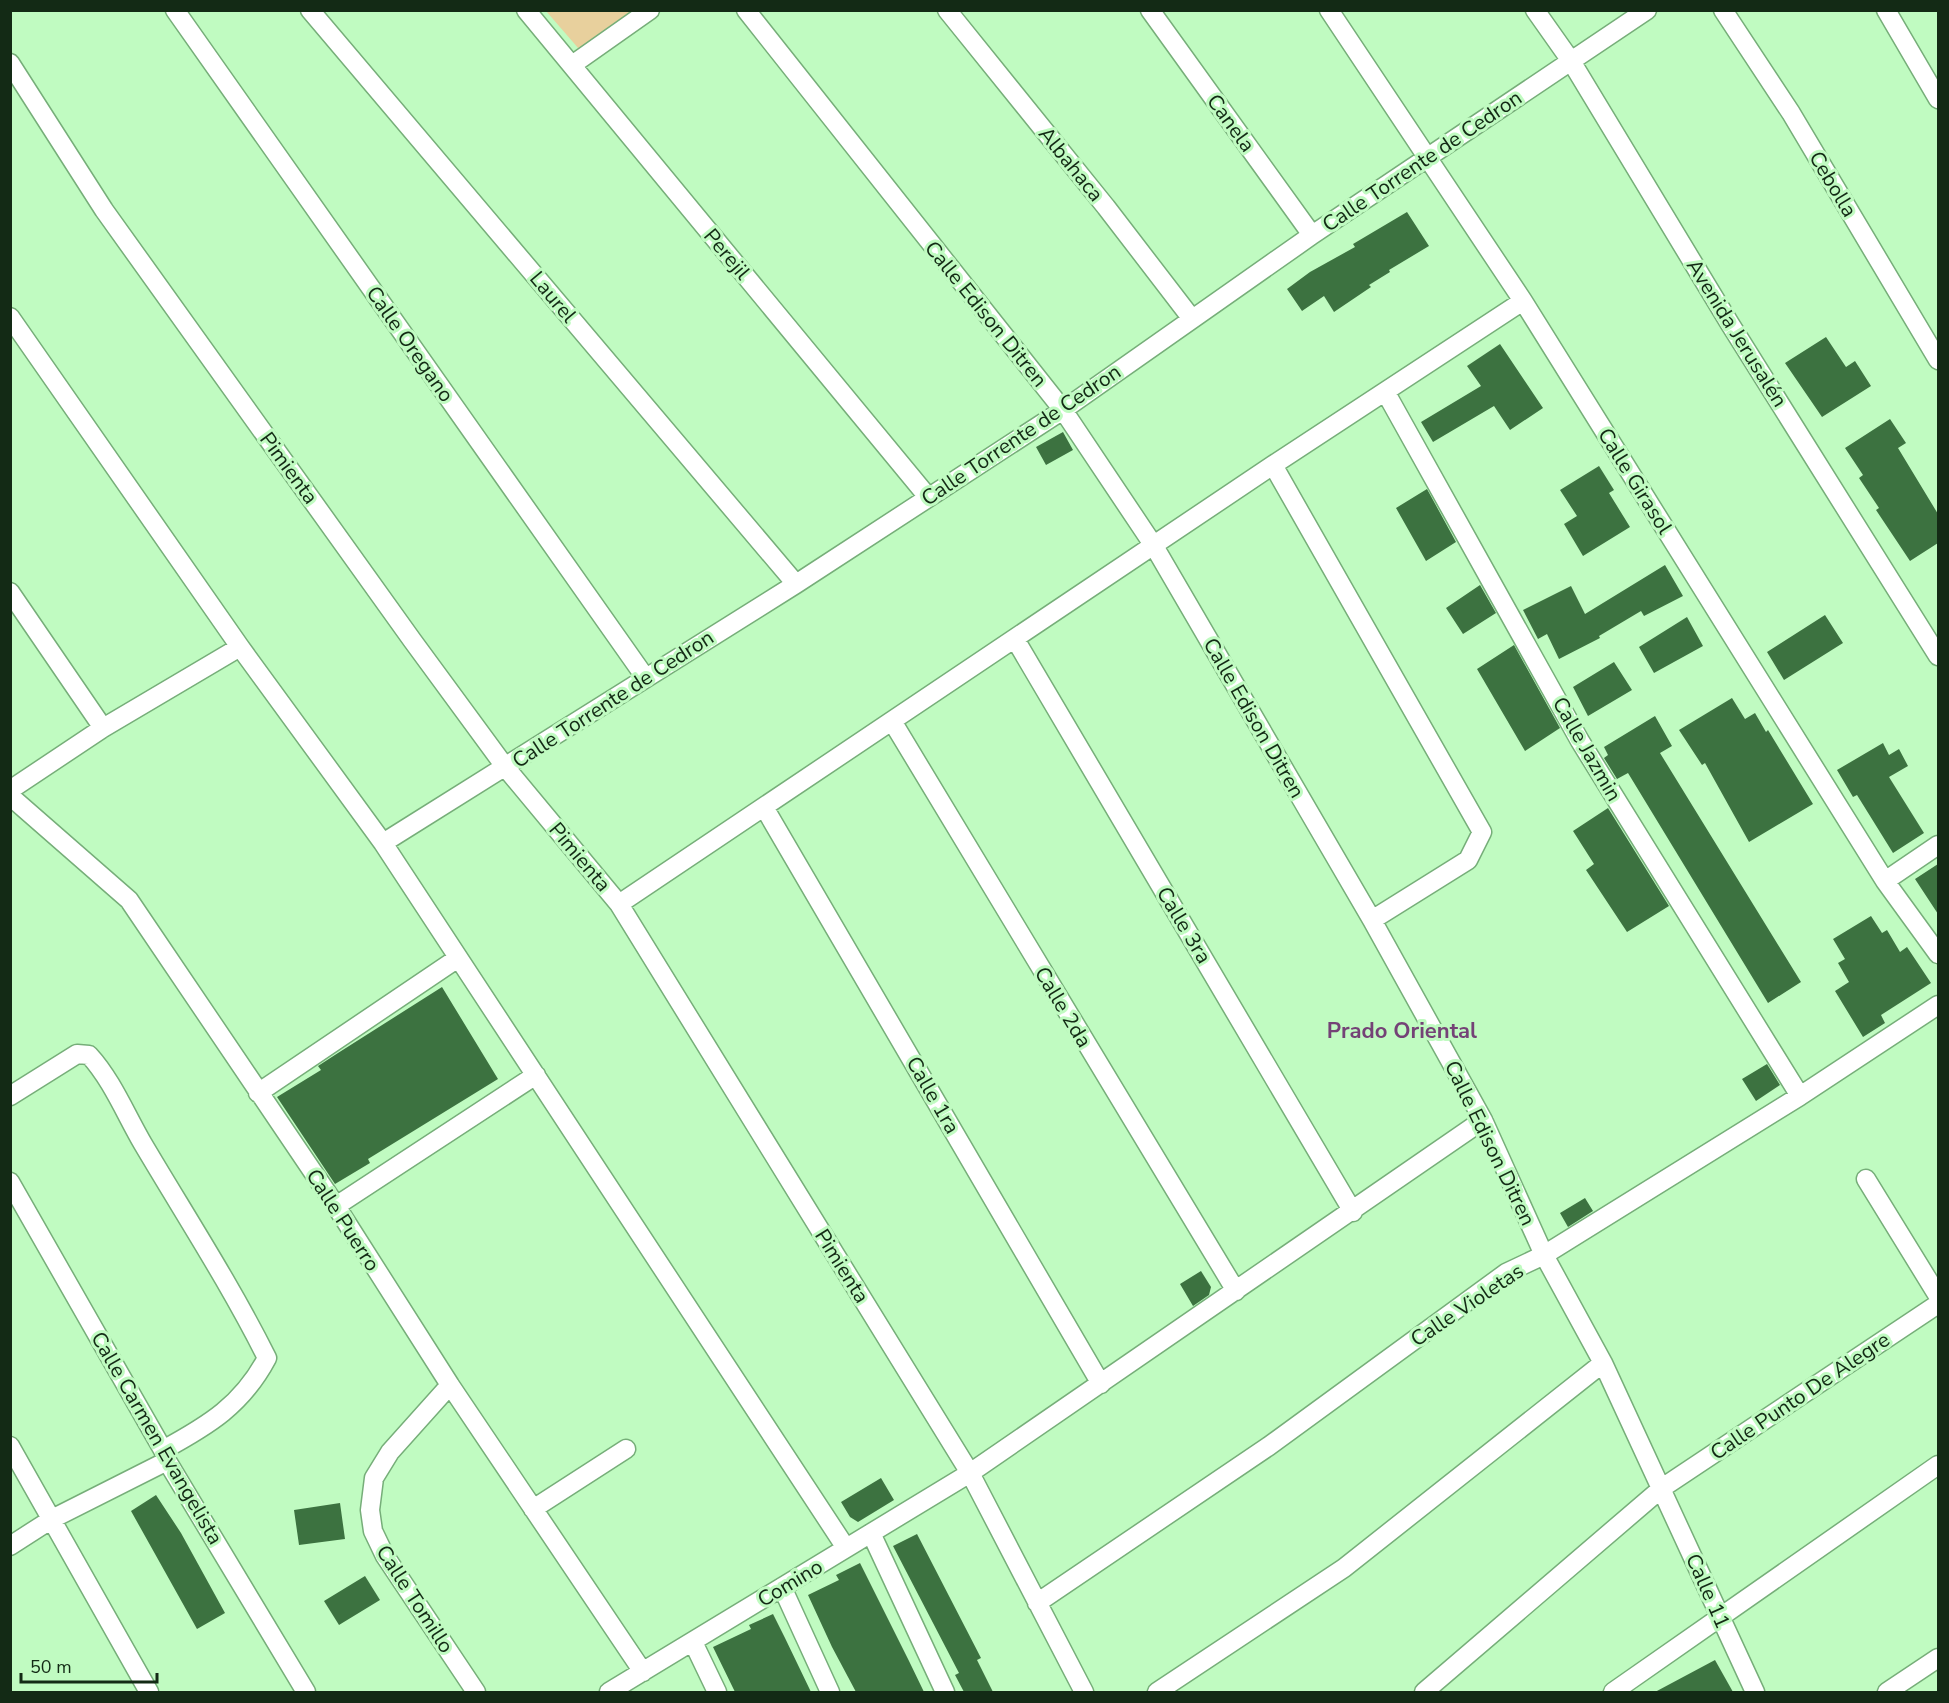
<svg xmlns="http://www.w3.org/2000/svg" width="1949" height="1703" font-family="'Nunito Sans',sans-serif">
	<rect width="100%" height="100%" fill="#c0fbc1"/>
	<path fill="#e8d09d" d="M546 11H639L579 49Z"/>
	<path fill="#3c7240" d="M1407 212 1429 246 1389 270 1390 272 1369 285 1371 287 1334 312 1324 296 1302 311 1287 289 1310 272 1355 247 1353 244Z
		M1826 337 1846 367 1855 361 1871 386 1822 417 1785 363Z
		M1500 344 1543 408 1510 430 1494 406 1433 442 1421 422 1481 386 1467 366Z
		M1890 419 1906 443 1898 448 1938 514V543L1910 561 1876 510 1879 508 1859 478 1863 475 1845 448Z
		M1063 432 1073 450 1046 465 1036 447Z
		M1599 466 1614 490 1609 493 1630 527 1583 556 1564 524 1577 516 1560 490Z
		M1427 489 1456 542 1426 561 1396 508Z
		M1665 565 1683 596 1644 616 1641 611 1599 636 1600 638 1559 659 1547 634 1538 639 1523 610 1571 586 1585 614Z
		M1480 585 1496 613 1463 634 1446 608Z
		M1825 615 1843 643 1784 680 1767 652Z
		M1687 617 1703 646 1654 673 1639 647Z
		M1514 645 1560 728 1525 751 1477 669Z
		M1614 662 1632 690 1588 716 1573 687Z
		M1732 698 1745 719 1755 713 1766 732 1768 730 1813 804 1749 842 1705 763 1702 765 1679 730Z
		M1655 716 1672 746 1660 753 1801 982 1768 1003 1628 773 1617 779 1604 758 1608 755 1604 747Z
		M1883 743 1889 755 1899 749 1908 766 1889 777 1924 833 1893 853 1857 795 1853 797 1837 770Z
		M1608 808 1669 906 1627 932 1586 870 1594 864 1573 831Z
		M1938 864V914L1915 879Z
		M1871 916 1882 933 1887 930 1900 952 1907 947 1931 983 1881 1015 1885 1023 1863 1037 1835 991 1849 982 1838 963 1845 959 1833 939Z
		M442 987 498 1079 368 1159 370 1163 335 1184 277 1097 321 1070 318 1066 338 1053Z
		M1767 1064 1780 1085 1756 1101 1742 1079Z
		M1585 1198 1593 1211 1568 1227 1560 1213Z
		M1201 1271 1211 1287 1209 1295 1193 1306 1180 1284Z
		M881 1478 894 1500 858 1522 850 1517 841 1502Z
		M156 1495 181 1533 225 1613 197 1629 131 1511Z
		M340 1503 345 1539 299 1545 294 1510Z
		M917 1534 981 1658 977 1660 993 1692H964L955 1675 959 1673 893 1546Z
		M860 1563 909 1661 924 1692H856L832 1647 808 1595 839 1580 836 1575Z
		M365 1576 380 1600 339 1625 324 1601Z
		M773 1614 785 1638 811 1692H735L713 1647 751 1629 749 1625Z
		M1715 1660 1733 1692H1655Z"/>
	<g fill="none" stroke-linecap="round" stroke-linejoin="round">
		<defs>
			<path id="minor" d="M175 10 645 677
				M310 10 796 584
				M526 10 928 497
				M746 10 1063 410 1154 546 1372 920 1483 1120 1544 1255 1603 1363 1755 1692
				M947 10 1106 207 1192 319
				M1150 10 1312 235
				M1329 10 1523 301 1885 881 1938 954
				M1535 10 1571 61 1730 324 1938 656
				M1723 10 1791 113 1938 360
				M1886 10 1938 99
				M10 63 104 210 412 640 506 768 619 904 970 1473 1084 1692
				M572 65 650 10
				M10 317 240 647 383 843 846 1548
				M1386 393 1580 741 1800 1096
				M1273 465 1482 832 1468 860 1372 920
				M10 592 103 728
				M1015 639 1353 1212
				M892 721 1236 1291
				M10 790 103 728 240 647
				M10 796 129 900 336 1206 450 1385 643 1672
				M764 807 1101 1384
				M383 843 796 584 1063 410 1312 235 1647 10
				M1885 881 1938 845
				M619 904 1273 465 1523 301
				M258 1093 458 958
				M10 1096 77 1054 89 1055C112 1080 126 1115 143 1144 185 1215 230 1284 267 1358 242 1405 209 1425 163 1450
				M1866 1179 1938 1296
				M10 1182 163 1450 167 1461 306 1692
				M336 1206 536 1075
				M450 1385 390 1452 374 1478 370 1510 373 1531 385 1556 476 1692
				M10 1446 149 1692
				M533 1509 626 1449
				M871 1533 945 1692
				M10 1546 52 1519 167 1461
				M782 1587 830 1692
				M1037 1603 1269 1446 1506 1273 1544 1255 1800 1096 1938 1005
				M693 1642 717 1692
				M609 1692 970 1473 1483 1120
				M1157 1692 1344 1568 1603 1363
				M1424 1692 1662 1488 1938 1304
				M1613 1692 1938 1465
				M1887 1692 1938 1658"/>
		</defs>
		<use href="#minor" stroke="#76ae79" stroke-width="21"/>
		<use href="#minor" stroke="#fff" stroke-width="18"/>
	</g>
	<g text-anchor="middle" stroke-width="6" stroke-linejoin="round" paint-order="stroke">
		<g font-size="21" fill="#132a15" stroke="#c0fbc1">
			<text transform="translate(1231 123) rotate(54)" y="7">Canela</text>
			<text transform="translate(1422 161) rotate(-34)" y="7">Calle Torrente de Cedron</text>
			<text transform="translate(1071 164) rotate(51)" y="7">Albahaca</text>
			<text transform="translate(1833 184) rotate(59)" y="7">Cebolla</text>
			<text transform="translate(727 254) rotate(50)" y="7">Perejil</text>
			<text transform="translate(553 297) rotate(50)" y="7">Laurel</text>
			<text transform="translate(986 314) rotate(51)" y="7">Calle Edison Ditren</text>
			<text transform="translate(1737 333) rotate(58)" y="7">Avenida Jerusalén</text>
			<text transform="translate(410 344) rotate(55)" y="7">Calle Oregano</text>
			<text transform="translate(1021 435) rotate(-34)" y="7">Calle Torrente de Cedron</text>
			<text transform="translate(289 468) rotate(54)" y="7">Pimienta</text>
			<text transform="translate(1635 481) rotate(58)" y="7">Calle Girasol</text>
			<text transform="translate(613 699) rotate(-33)" y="7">Calle Torrente de Cedron</text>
			<text transform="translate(1254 718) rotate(60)" y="7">Calle Edison Ditren</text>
			<text transform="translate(1587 749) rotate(60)" y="7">Calle Jazmin</text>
			<text transform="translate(580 857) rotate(50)" y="7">Pimienta</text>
			<text transform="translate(1184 925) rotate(59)" y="7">Calle 3ra</text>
			<text transform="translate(1063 1007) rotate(59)" y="7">Calle 2da</text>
			<text transform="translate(933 1095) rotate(60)" y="7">Calle 1ra</text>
			<text transform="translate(1490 1143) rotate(64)" y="7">Calle Edison Ditren</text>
			<text transform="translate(343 1220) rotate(57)" y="7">Calle Puerro</text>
			<text transform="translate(842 1266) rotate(58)" y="7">Pimienta</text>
			<text transform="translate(1467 1305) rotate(-34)" y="7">Calle Violetas</text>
			<text transform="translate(1800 1396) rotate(-34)" y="7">Calle Punto De Alegre</text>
			<text transform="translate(157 1438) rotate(60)" y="7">Calle Carmen Evangelista</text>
			<text transform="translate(790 1583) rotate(-31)" y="7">Comino</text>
			<text transform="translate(1708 1591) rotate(66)" y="7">Calle 11</text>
			<text transform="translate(415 1599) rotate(57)" y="7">Calle Tomillo</text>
		</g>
		<g font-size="22" font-weight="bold" fill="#744276" stroke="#c0fbc1">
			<text x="1402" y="1038">Prado Oriental</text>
		</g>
	</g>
	<rect width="1949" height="1703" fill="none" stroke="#132a15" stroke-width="24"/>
	<path d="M21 1673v9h136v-9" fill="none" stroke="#132a15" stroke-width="3"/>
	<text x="30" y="1673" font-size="18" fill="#132a15" stroke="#c0fbc1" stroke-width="4.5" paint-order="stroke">50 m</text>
</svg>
